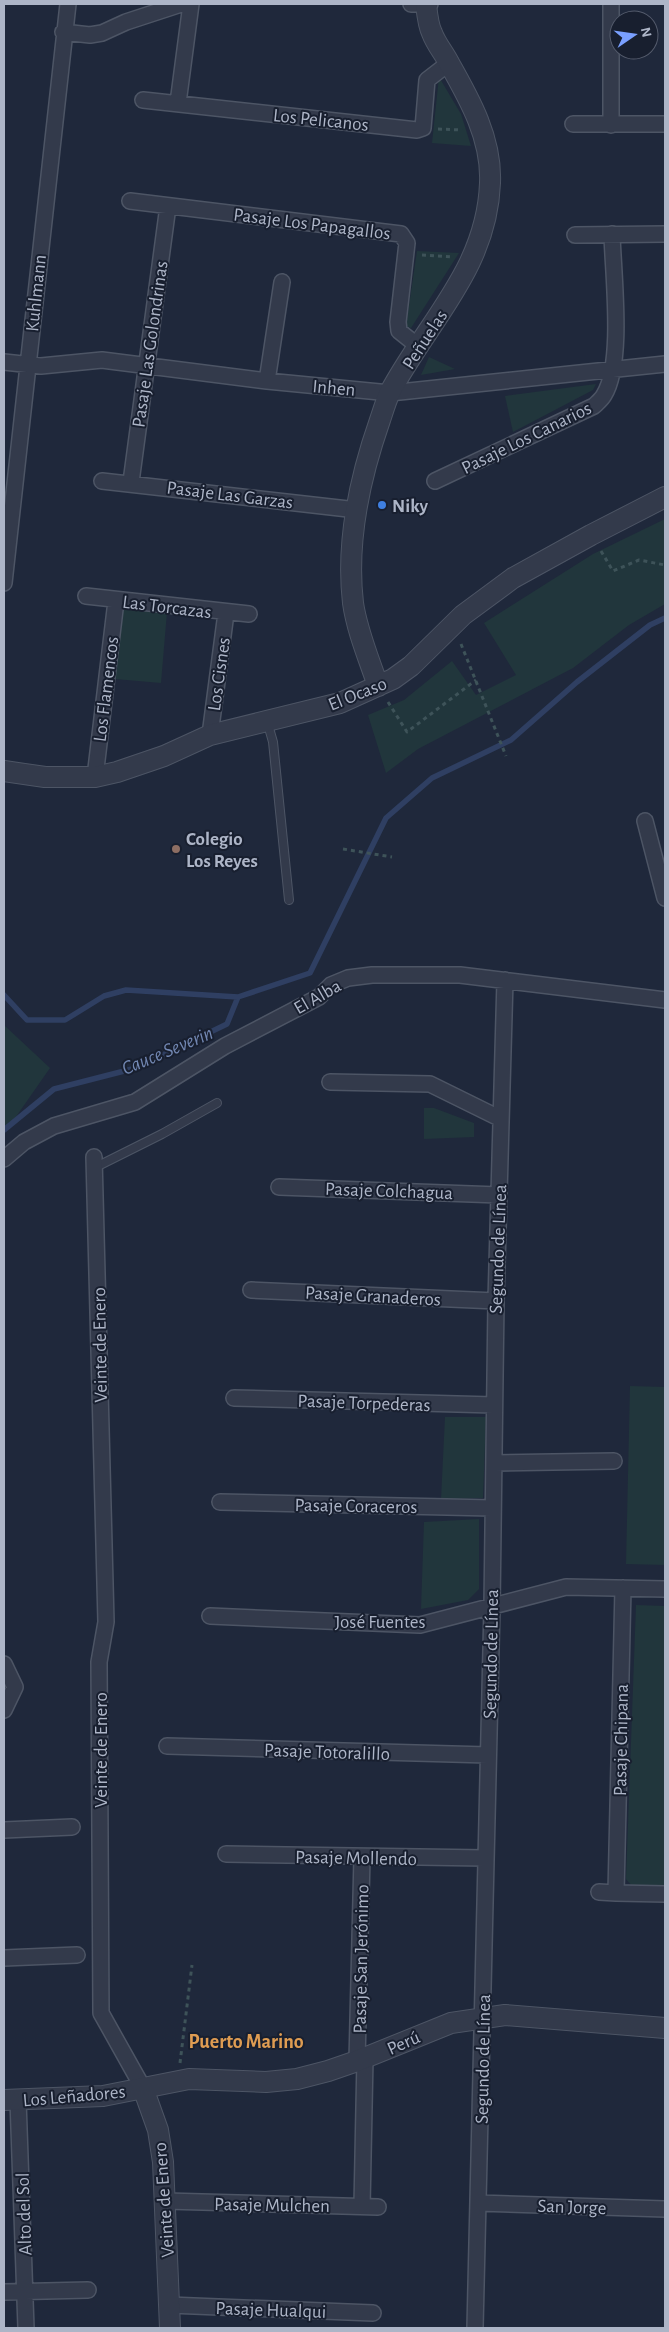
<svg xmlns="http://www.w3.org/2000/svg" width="669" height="2332" font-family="'Alegreya Sans',sans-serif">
	<rect width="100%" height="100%" fill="#1f283b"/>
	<path fill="#21363c" d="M439 77 461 114 471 146 432 143Z
		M417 251 459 253 411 328 406 326Z
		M429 357 455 369 421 375Z
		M596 384 593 390 513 432 505 396Z
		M665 519V604L629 625 573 668 418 749 386 773 368 715 404 700 452 661 476 695 516 675 484 623 593 554Z
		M122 608 167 612 161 683 115 679Z
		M4 1025 50 1068 4 1134Z
		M424 1108H434L474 1123V1137L424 1139Z
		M630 1386 665 1387V1565L626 1564Z
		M445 1417H486L483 1498 441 1499Z
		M479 1519V1589L468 1600 421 1609 424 1522Z
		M636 1605 665 1606V1886L663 1887 632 1886 626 1879Z"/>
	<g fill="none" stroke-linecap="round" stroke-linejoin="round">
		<path stroke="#2f3f62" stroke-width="5.5" d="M4 995 27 1020H65L104 996 126 990 238 997 310 973 386 818 432 778 511 740 577 682 650 625 665 618
			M4 1130 54 1089 136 1068 227 1024 238 997"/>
		<defs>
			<path id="service" d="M267 721 273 742 289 900
				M94 1168 162 1134 217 1103"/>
			<path id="minor" d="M411 4H430
				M611 4V125
				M63 32 90 35 102 33 126 22 181 4
				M143 100 417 130 423 128 427 80 449 63
				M178 103 191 4
				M573 124H665
				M130 201 401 234 407 243 398 322 399 331 419 347
				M575 235 665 234
				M4 362 41 366 102 360 267 381 390 393 665 364
				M267 381 282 282
				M102 481 357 510
				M435 481 594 406C597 403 602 399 604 395 624 363 613 274 612 234
				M131 482 168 206
				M4 583 68 4
				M86 596 249 614
				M210 735 226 613
				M95 777 116 601
				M645 821 665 898
				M330 1082 430 1084 501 1119
				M94 1157 106 1622 99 1662 101 2013 143 2088
				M4 1159 24 1142 54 1126 135 1102 225 1046 319 997 331 985 348 978 372 975H460L665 1000
				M279 1187 499 1195
				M251 1290 496 1301
				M234 1398 494 1405
				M494 1463 614 1461
				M220 1502 492 1508
				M623 1588 616 1893 665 1894
				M210 1616 420 1625 566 1587 665 1589
				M4 1664 15 1687 4 1710
				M167 1746 488 1755
				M4 1830 72 1827
				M226 1854 485 1858
				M599 1892 616 1893
				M4 1958 77 1955
				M357 2061 362 1857
				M18 2100 26 2328
				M166 2201 378 2207
				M478 2203 665 2209
				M362 2206 365 2058
				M4 2292 88 2290
				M169 2305 373 2313
				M475 2328 492 1606 496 1301 505 980"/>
			<path id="tertiary" d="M378 686C369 659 357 631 353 603 346 543 360 477 380 420 383 411 386 401 390 392 428 321 487 268 490 183 492 139 470 100 449 63 444 53 436 44 432 33 428 25 427 13 426 4
				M4 771 45 777H95L117 772 164 756 210 735 340 703 393 679 411 666 463 615 513 578 591 535 665 497
				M143 2088 158 2130 163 2162 170 2328
				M4 2100 103 2096 189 2079 266 2082 297 2079 328 2071 357 2061 451 2023 505 2015 665 2028"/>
		</defs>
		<use href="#service" stroke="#4d5565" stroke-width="10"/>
		<use href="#minor" stroke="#4d5565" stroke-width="18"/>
		<use href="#tertiary" stroke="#4d5565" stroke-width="22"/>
		<path stroke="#3e5359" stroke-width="3" stroke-dasharray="4 4" stroke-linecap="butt" d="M438 129 462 130
			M422 255 453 257
			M601 551 613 571 639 560 665 565
			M461 644 506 756
			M388 702 407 732 476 680
			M343 849 392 857
			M180 2063 192 1965"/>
		<use href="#service" stroke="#333a4b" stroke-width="8"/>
		<use href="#minor" stroke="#333a4b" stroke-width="15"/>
		<use href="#tertiary" stroke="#333a4b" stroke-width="20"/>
	</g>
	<circle fill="#3f7fe0" stroke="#181f2f" stroke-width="2" cx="382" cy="505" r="5"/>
	<circle fill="#8d6e63" stroke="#181f2f" stroke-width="2" cx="176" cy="849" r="5"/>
	<g text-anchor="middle" stroke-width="4" stroke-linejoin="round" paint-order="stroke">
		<g font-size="19" fill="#adb5c7" stroke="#181f2f">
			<text transform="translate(321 119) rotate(6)" y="7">Los Pelicanos</text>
			<text transform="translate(312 223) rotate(7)" y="7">Pasaje Los Papagallos</text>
			<text transform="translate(35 293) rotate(-84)" y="7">Kuhlmann</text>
			<text transform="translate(424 339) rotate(-57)" y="7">Peñuelas</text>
			<text transform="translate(149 344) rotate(-82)" y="7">Pasaje Las Golondrinas</text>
			<text transform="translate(334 387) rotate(5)" y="7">Inhen</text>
			<text transform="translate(526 437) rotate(-26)" y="7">Pasaje Los Canarios</text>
			<text transform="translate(230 494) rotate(7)" y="7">Pasaje Las Garzas</text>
			<text transform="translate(167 606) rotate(7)" y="7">Las Torcazas</text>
			<text transform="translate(218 674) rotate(-82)" y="7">Los Cisnes</text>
			<text transform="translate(105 689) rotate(-83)" y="7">Los Flamencos</text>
			<text transform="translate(357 693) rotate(-22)" y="7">El Ocaso</text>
			<text transform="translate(317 996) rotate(-30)" y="7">El Alba</text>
			<text transform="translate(389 1190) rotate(2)" y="7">Pasaje Colchagua</text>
			<text transform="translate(497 1249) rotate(-88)" y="7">Segundo de Línea</text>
			<text transform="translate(373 1295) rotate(3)" y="7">Pasaje Granaderos</text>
			<text transform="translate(99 1345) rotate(-91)" y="7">Veinte de Enero</text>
			<text transform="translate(364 1402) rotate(2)" y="7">Pasaje Torpederas</text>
			<text transform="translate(356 1505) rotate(1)" y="7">Pasaje Coraceros</text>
			<text x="380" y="1628">José Fuentes</text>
			<text transform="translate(490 1654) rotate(-89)" y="7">Segundo de Línea</text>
			<text transform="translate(620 1740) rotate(-89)" y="7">Pasaje Chipana</text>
			<text transform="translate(100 1750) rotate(-90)" y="7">Veinte de Enero</text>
			<text transform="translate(327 1751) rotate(2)" y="7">Pasaje Totoralillo</text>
			<text transform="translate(356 1857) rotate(1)" y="7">Pasaje Mollendo</text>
			<text transform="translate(360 1959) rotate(-89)" y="7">Pasaje San Jerónimo</text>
			<text transform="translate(403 2042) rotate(-24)" y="7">Perú</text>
			<text transform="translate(482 2059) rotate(-89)" y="7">Segundo de Línea</text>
			<text transform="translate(74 2095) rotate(-5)" y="7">Los Leñadores</text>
			<text transform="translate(163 2200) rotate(-94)" y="7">Veinte de Enero</text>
			<text transform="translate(272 2204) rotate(1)" y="7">Pasaje Mulchen</text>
			<text transform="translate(572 2206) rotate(2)" y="7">San Jorge</text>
			<text transform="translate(23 2214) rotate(-92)" y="7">Alto del Sol</text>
			<text transform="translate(271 2309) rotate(2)" y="7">Pasaje Hualqui</text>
		</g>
		<g font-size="19" font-weight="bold" fill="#adb5c7" stroke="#181f2f" text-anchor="start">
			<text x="392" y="512">Niky</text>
			<text x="186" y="845">Colegio<tspan x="186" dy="22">Los Reyes</tspan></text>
		</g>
		<g font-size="20" font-style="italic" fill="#7287b2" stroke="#181f2f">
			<text transform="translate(167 1050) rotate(-23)" y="7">Cauce Severin</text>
		</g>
		<g font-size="20" font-weight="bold" fill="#de9c52" stroke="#181f2f">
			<text x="246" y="2048">Puerto Marino</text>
		</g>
	</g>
	<rect width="669" height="2332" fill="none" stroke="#adb5c7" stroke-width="10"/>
	<g transform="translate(634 35) rotate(77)"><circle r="24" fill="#181f2f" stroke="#545b6c"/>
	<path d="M0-4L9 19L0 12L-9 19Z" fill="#7aa0ff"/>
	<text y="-8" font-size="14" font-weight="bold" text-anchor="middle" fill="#adb5c7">N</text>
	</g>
</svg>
